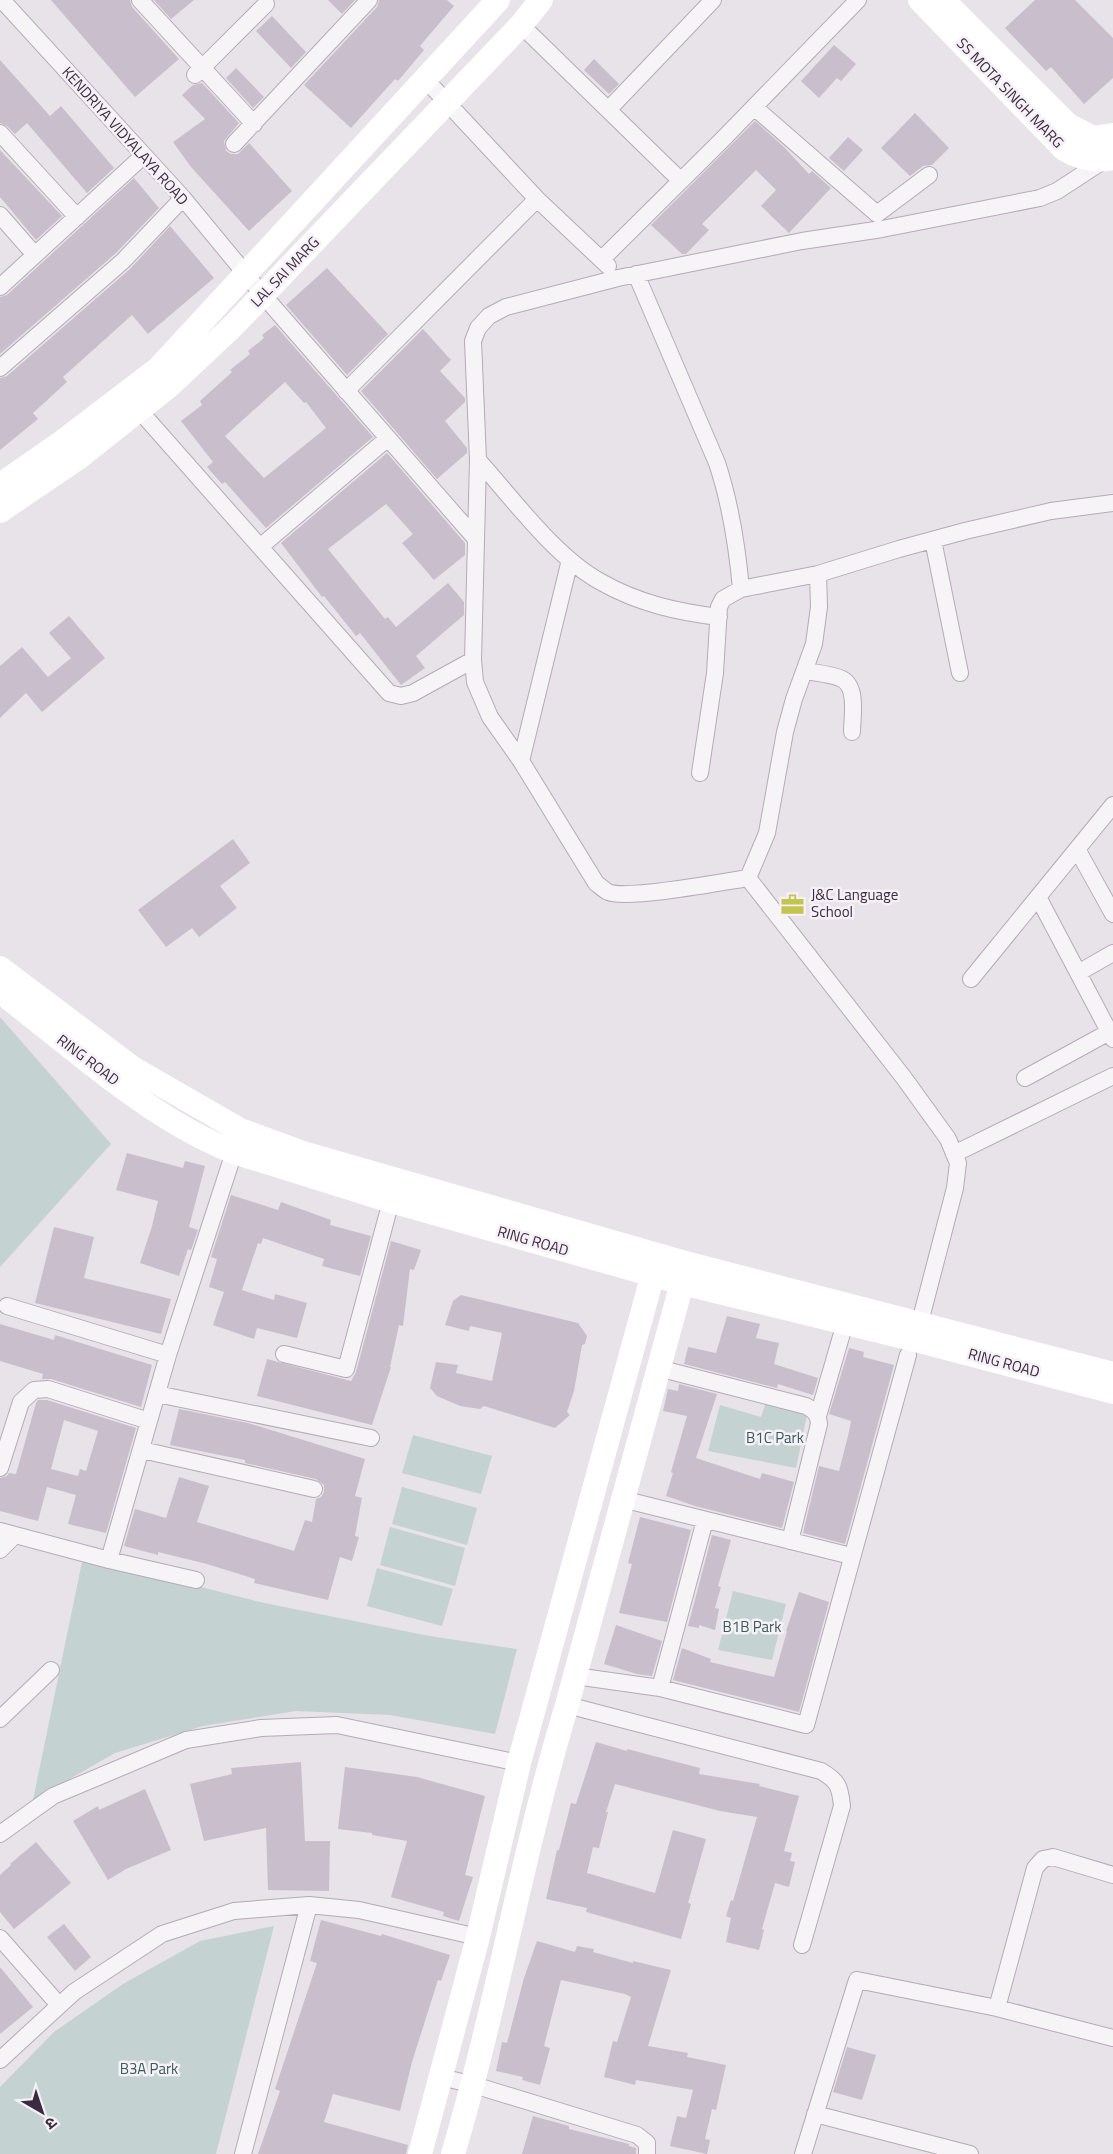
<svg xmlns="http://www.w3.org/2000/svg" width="1113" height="2154" font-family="'Titillium Web','Noto Sans Devanagari',sans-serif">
	<rect width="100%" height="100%" fill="#e8e2e9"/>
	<path fill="#c4d3d1" d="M0 1017 111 1144 0 1267Z
		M767 1399 808 1410 796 1468 708 1451 720 1405 761 1417Z
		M413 1435 492 1456 481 1494 402 1473Z
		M402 1487 477 1508 467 1545 392 1524Z
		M390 1527 465 1548 455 1586 380 1565Z
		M83 1557 264 1603 429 1636 517 1649 495 1734 390 1715 296 1711 203 1726 115 1753 33 1800Z
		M377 1568 453 1589 442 1626 367 1606Z
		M733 1591 786 1604 772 1660 718 1650Z
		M274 1926 216 2154H0V2087L54 2032 123 1984 200 1941Z"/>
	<path fill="#c9bfcc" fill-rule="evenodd" d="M51 0H130L132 7 179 59 135 97Z
		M154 0H194L171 19Z
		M328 0H355L342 14Z
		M379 0H447L454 6 420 46 424 50 398 81 395 79 351 128 304 85 377 7Z
		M1035 0H1075L1113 38V78L1084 104 1051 67 1046 71 1005 28Z
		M272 16 306 52 291 68 256 31Z
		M834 45 856 64 841 81 837 78 819 98 801 81Z
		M594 59 619 84 609 94 584 70Z
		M0 60 50 116 61 106 114 168 87 193 27 123 15 134 7 126 0 123Z
		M236 68 264 97 253 108 226 78Z
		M202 83 239 123 224 141 226 151 231 154H238L249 143 292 191 249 231 191 167 173 142 205 119 182 95 193 85Z
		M915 113 949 148 932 165 923 166 910 176 881 148Z
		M755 121 784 147 809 174 812 171 831 188 789 233 761 206 776 190 756 170 702 224 709 230 686 254H682L651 225Z
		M848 137 863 150 844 171 829 158Z
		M0 150 62 216 36 240 0 197Z
		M134 178 159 208 116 253 0 354V297L7 295Z
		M170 226 214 278 148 334 132 315 63 377 67 382 33 413 38 419 0 450V378L7 376 130 269Z
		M327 268 388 334 347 375 286 305Z
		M275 325 373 437 266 528 225 482 222 484 207 467 213 462 181 421 202 405 200 401 232 372 230 370 250 354 248 351 264 338 262 335ZM285 382 304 403 306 402 326 428 264 478 225 436Z
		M423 329 451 360 440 371 465 398V402L445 421 467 448V453L437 479 361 391Z
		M387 453 465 543V555L434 580 402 543 413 534 386 504 328 549 385 619 388 617 396 627 448 583 464 602V615L416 656 425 668 401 685 360 633 356 636 324 596 322 597 281 543Z
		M69 616 105 658 42 712 26 693 0 718V666L22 647 48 677 71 658 49 633Z
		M233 839 250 863 220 886 237 908 199 937 192 928 166 947 138 910Z
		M127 1153 183 1168 185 1161 205 1166 189 1227 198 1230 191 1250 188 1249 179 1276 140 1263 152 1226 158 1201 116 1190Z
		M231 1195 278 1210 281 1202 331 1220 330 1225 371 1236 360 1276 322 1266 324 1259 263 1238 261 1244 258 1243 242 1290 274 1300 275 1294 307 1303 297 1338 257 1328 254 1339 213 1325 224 1292 209 1287 217 1259 211 1257Z
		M54 1227 94 1237 84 1278 171 1299 161 1334 35 1303Z
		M391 1241 421 1250 414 1270 410 1269 403 1326 399 1325 390 1367H391L372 1425 257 1396 267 1359 351 1381 356 1372Z
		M461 1295 578 1323 587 1336 585 1344 582 1345 574 1391 567 1412 570 1415 555 1428 484 1406 480 1409 460 1406 437 1396 430 1388 436 1362 458 1365 456 1373 492 1381 502 1333 470 1326 469 1331 445 1325 453 1301Z
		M727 1316 760 1324 756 1338 779 1343 774 1364 818 1378 813 1395 778 1384 777 1388 684 1364 688 1347 716 1353Z
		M0 1324 54 1340 55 1335 152 1365 141 1407 51 1379H42L43 1374 0 1361Z
		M849 1348 864 1352 863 1357 894 1365 845 1544 803 1533 819 1466 839 1471 849 1432 851 1421 829 1414Z
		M679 1384 717 1394 696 1458 760 1479 762 1473 794 1482 782 1528 695 1506 666 1496 673 1473 671 1472 687 1416 663 1411 668 1389 678 1391Z
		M38 1400H47L136 1428 106 1533 68 1524 76 1495 47 1487 38 1521 0 1511V1478L7 1476 9 1473 16 1474 36 1403ZM64 1420 98 1431 86 1471 80 1469 78 1476 51 1469Z
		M179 1409 248 1423 365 1459 355 1496 362 1498 355 1536 359 1537 352 1561 340 1557 328 1600 254 1583 255 1579 207 1564 158 1552V1555L124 1546 135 1509 166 1518 179 1477 209 1486 197 1522 294 1551 305 1520 312 1522 316 1499 321 1497 324 1492V1485L316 1479 245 1463V1460L170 1445Z
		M640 1517 691 1530 667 1622 619 1613 632 1564 628 1563Z
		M712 1535 731 1540 718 1586 721 1587 715 1608 719 1609 715 1630 699 1625V1628L688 1626Z
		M799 1592 829 1602 799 1712 673 1680 682 1648 711 1659 710 1662 774 1677 787 1631H786Z
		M616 1625 662 1641 652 1676 637 1674 604 1664Z
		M596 1742 627 1751V1749L700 1768 699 1774 760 1784 759 1786 799 1796 784 1851 792 1853 790 1861 795 1862 789 1887 775 1883 762 1929 764 1930 759 1950 726 1942 731 1918 726 1916 731 1900 733 1901 757 1817 720 1811 615 1784 606 1812H608L599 1848 593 1847 587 1873 655 1893 673 1830 706 1839 688 1903 691 1904 681 1939 586 1912 587 1908 546 1899 557 1850H559L571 1803 576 1804Z
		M301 1762 305 1841H330L329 1891 268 1890 266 1828 204 1841 190 1784 232 1774 231 1768Z
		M345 1767 417 1777 485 1796 465 1875 473 1877 459 1921 443 1916 444 1912 391 1897 407 1841 372 1835V1833L338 1829Z
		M145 1789 171 1850 126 1869 108 1880 73 1821 98 1806 99 1810Z
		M36 1842 71 1883 14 1929 0 1912V1875L11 1865 10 1864Z
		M321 1920 381 1936 382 1934 450 1955 441 1981 438 1980 412 2062 400 2111 333 2094 324 2122 408 2145 406 2154H258L280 2091 275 2089 317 1963 310 1961Z
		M64 1924 91 1957 75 1971 47 1937Z
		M537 1941 575 1952 577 1946 594 1949 593 1952 633 1963V1961L671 1970 648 2046 688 2053 687 2057 726 2065 716 2110 712 2109 705 2139 710 2140 707 2154 670 2146 677 2116 686 2118 693 2090 636 2080 635 2085 604 2077 613 2041 617 2042 631 1997 625 1994 561 1980 544 2046 550 2048 540 2085 522 2080 523 2077 496 2071 502 2042 507 2043 524 1978Z
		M0 1967 33 2007 0 2034Z
		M847 2047 876 2055 862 2100 833 2092Z
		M533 2116 569 2126V2129L629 2144V2146L636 2148V2154H522Z"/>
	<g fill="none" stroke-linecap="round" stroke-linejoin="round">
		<defs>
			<path id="street" d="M2 0 183 198 263 295 476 539
				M140 0 254 124
				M521 25 680 180
				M195 75 266 4
				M426 80 537 199 608 266
				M754 107 877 214 929 175
				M609 109 713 0
				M0 133 77 217
				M234 144 369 0
				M0 215 35 255
				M602 259 723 139 858 0
				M636 274 717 463C731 505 737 545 741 589
				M0 287 143 156
				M0 368 123 261 183 198
				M346 391 537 199
				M139 410 389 693 401 696 413 693 473 660
				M478 460C513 499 555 557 601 582 638 603 677 612 719 617
				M933 540 960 673
				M260 547 388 438
				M805 671C817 673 832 674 842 679 858 687 852 718 852 732
				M521 761 570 560
				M700 773 715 673 719 607 723 599 741 589 818 574
				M1077 849 1113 914
				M748 878C723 882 627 900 608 892 604 890 600 886 596 883L521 761 490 717 475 682 473 660 478 460 473 341 478 328 489 316 506 307 618 278 802 241 882 229 1040 198 1057 191 1103 161
				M748 878 767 833 785 732 794 699 814 644 819 607 818 574 899 549 965 531 1051 511 1113 503
				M748 878 904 1078 948 1139 958 1163 955 1188 920 1322 919 1334
				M1038 897 1113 1039
				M1078 973 1113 953
				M971 979 1113 805
				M1025 1078 1113 1030
				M954 1154 1113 1076
				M7 1306 168 1355
				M284 1354 346 1369 391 1201
				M658 1368 806 1406C815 1411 818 1414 819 1424L790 1541
				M157 1394 371 1438
				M818 1416 845 1323
				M142 1450 314 1489
				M0 1468 21 1402 34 1390 48 1389 149 1421
				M622 1499 851 1556
				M0 1531 109 1560 196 1580
				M0 1550 15 1535
				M109 1560 168 1355 237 1143
				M575 1676 660 1688 705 1520
				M660 1688 806 1725 908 1355
				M567 1705 821 1771C838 1781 840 1786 842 1806L802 1945
				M0 1719 51 1670
				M0 1834 53 1796 186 1740 261 1728 337 1725 519 1763
				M0 1938 59 2005
				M997 2008 1035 1868 1043 1859 1053 1857 1113 1875
				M0 2060 74 1992 162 1934 234 1911 309 1905 359 1910 478 1937
				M441 2077 474 2085 637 2135 647 2143V2154
				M815 2114 970 2154
				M243 2154 309 1905
				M803 2154 857 1980 997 2008 1113 2038"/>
		</defs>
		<use href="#street" stroke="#b4abb6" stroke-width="18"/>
		<use href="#street" stroke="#f7f4f8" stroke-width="16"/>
		<path stroke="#fff" stroke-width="24" d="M920 0 1064 149C1079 158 1095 162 1113 158
			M943 0 1068 125 1093 138 1113 135
			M0 485 62 442 159 368 498 0
			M0 511 78 458 169 386 233 326 521 25 541 0
			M0 968 134 1069 240 1130 303 1153 682 1262 1113 1374
			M0 989 11 1000C79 1053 154 1121 234 1152L391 1201 682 1283 912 1339 1113 1392
			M420 2154 478 1937 519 1763 653 1274 654 1260
			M453 2154C497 2006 522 1853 567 1705L682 1283V1267"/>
	</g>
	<defs>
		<symbol id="office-bare" viewBox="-9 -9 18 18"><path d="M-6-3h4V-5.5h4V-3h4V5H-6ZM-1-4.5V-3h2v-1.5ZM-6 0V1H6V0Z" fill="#c3c550" stroke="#f5f1f7" stroke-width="2.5" paint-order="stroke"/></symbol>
	</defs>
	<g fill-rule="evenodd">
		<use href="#office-bare" x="776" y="888" width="33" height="33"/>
	</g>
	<g text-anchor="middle" stroke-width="5" stroke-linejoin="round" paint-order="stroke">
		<g font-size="15" fill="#3c2b40" stroke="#f5f1f7">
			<text transform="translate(1010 93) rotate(46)" y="5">SS MOTA SINGH MARG</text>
			<text transform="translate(125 136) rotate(48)" y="5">KENDRIYA VIDYALAYA ROAD</text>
			<text transform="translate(285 272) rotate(-46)" y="5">LAL SAI MARG</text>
			<text transform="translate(88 1060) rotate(37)" y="5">RING ROAD</text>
			<text transform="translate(533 1241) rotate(16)" y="5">RING ROAD</text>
			<text transform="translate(1004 1363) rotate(15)" y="5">RING ROAD</text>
		</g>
		<g font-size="15" fill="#3c2b40" stroke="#f5f1f7" text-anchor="start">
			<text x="811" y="900">J&amp;C Language<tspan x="811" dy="17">School</tspan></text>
		</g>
		<g font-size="15" fill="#395b5a" stroke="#f5f1f7">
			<text x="775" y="1443">B1C Park</text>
			<text x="752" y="1632">B1B Park</text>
			<text x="149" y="2074">B3A Park</text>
		</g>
	</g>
	<g transform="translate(42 2112) rotate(141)" stroke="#f5f1f7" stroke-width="4.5" paint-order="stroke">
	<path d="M0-4.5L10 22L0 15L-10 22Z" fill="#3c2b40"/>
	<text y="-9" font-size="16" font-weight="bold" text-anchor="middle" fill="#3c2b40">उ</text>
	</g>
</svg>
